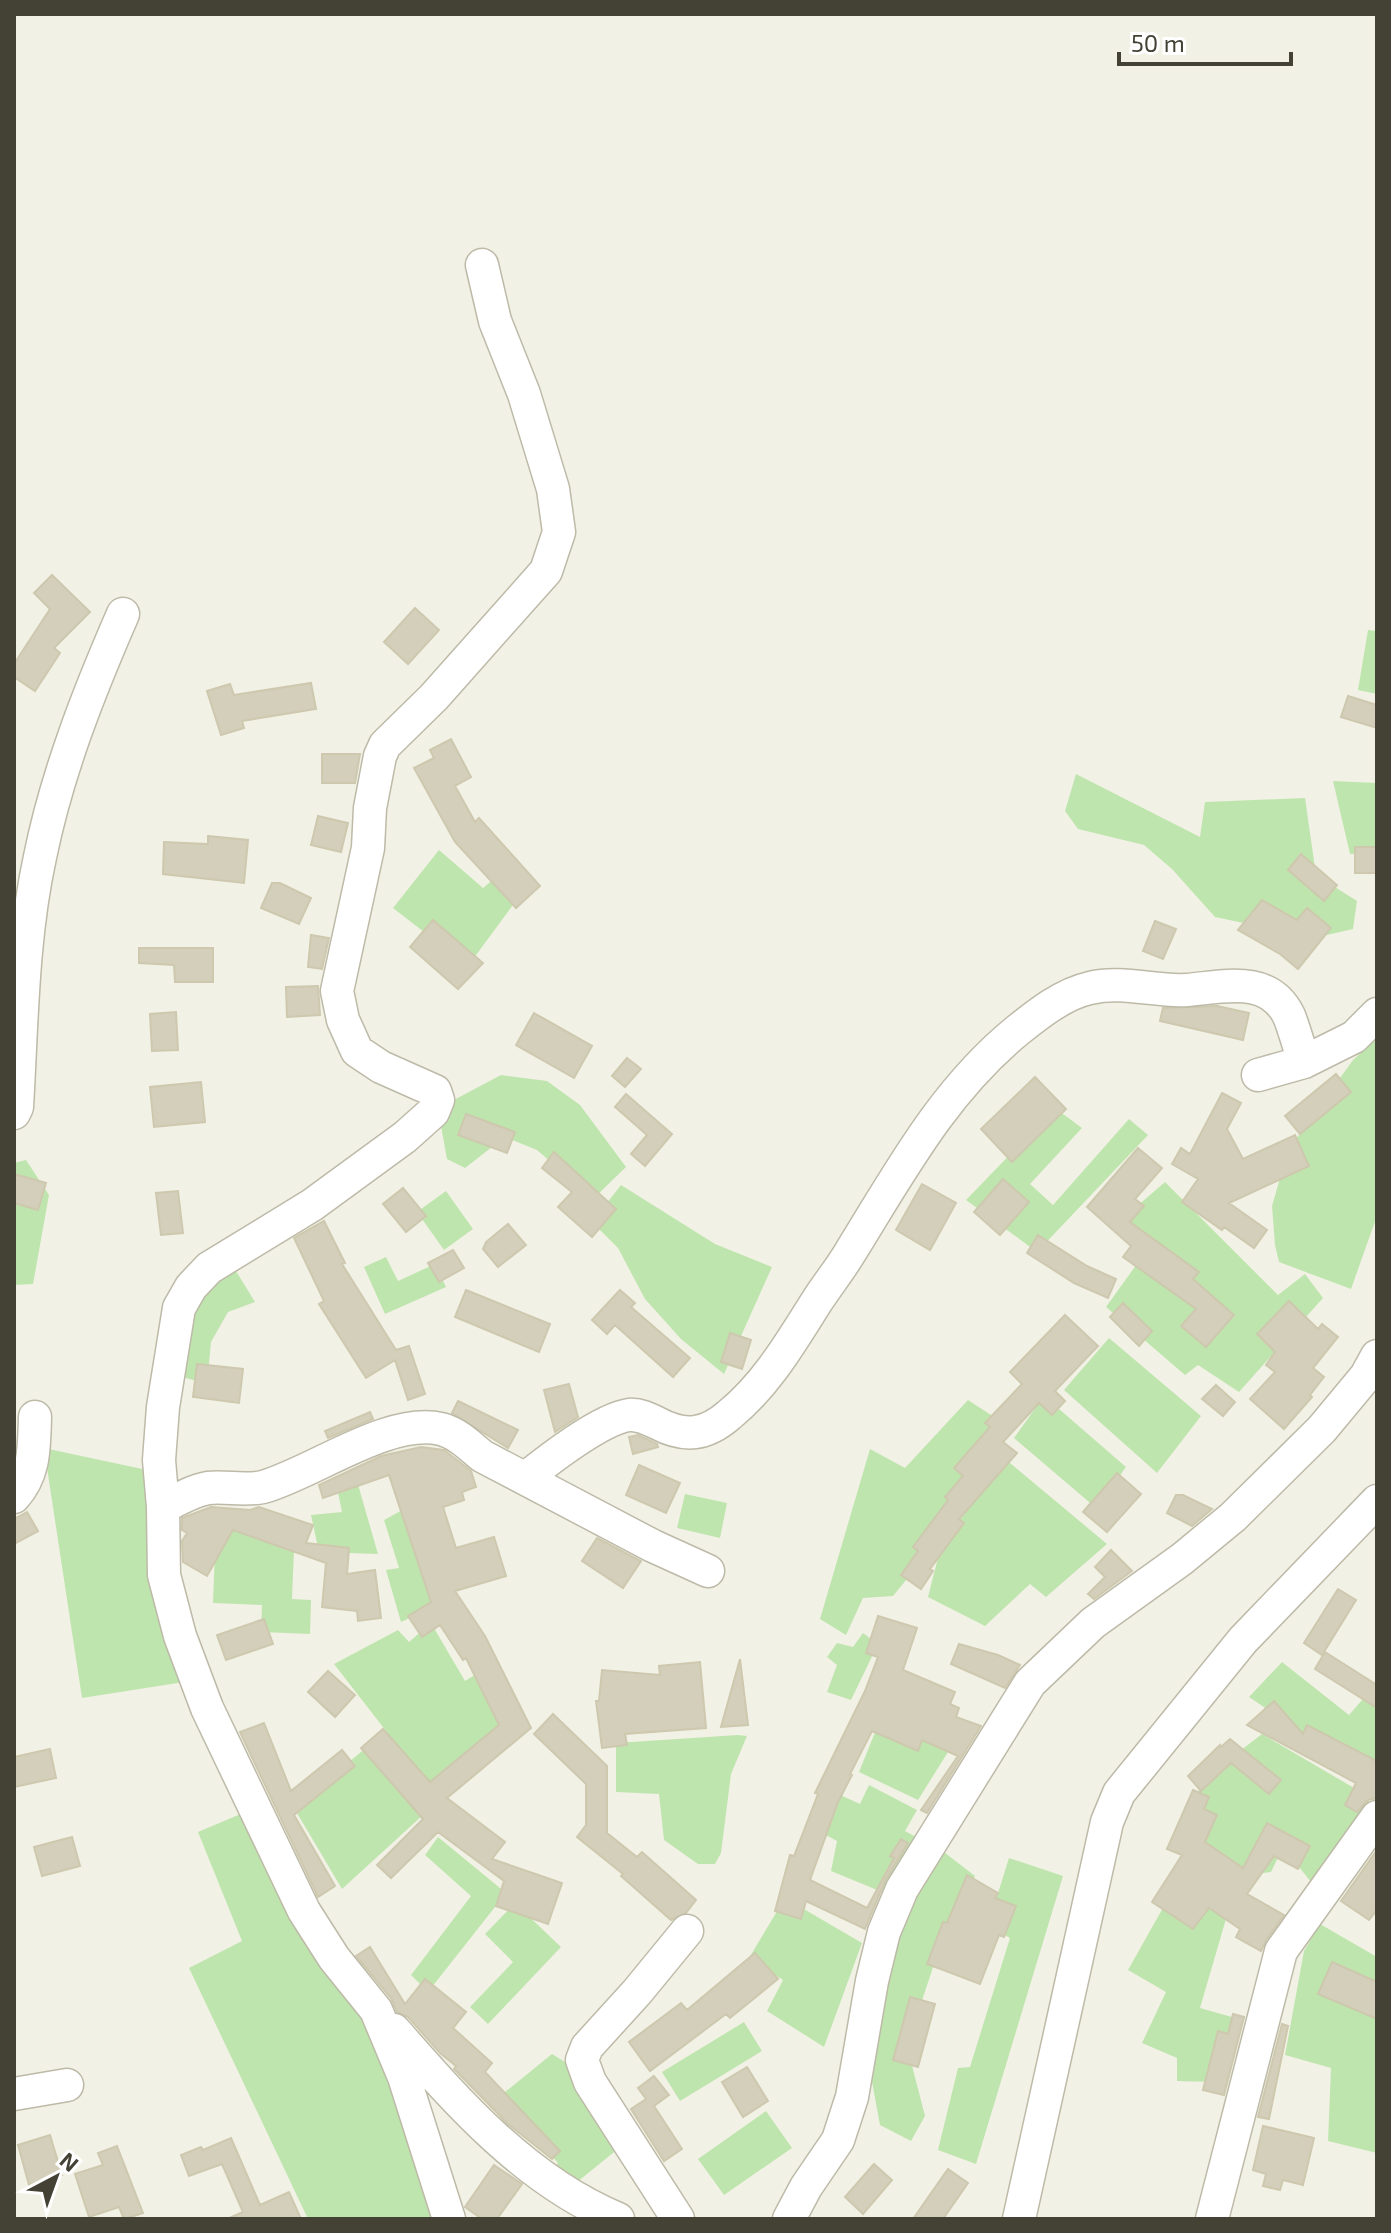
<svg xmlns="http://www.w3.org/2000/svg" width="1391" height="2233" font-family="'Exo 2',sans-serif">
	<rect width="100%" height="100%" fill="#f2f1e5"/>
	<path fill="#bfe5ae" d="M1368 630 1377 631V694L1358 690Z
		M1076 774 1200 837 1205 802 1305 798 1316 875 1357 901 1353 929 1305 940 1272 929 1215 917 1172 869 1144 845 1078 829 1065 811Z
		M1333 781 1377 783V854H1350Z
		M439 850 483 888 501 873 524 890 468 966 393 908Z
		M1377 1038V1216L1351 1289 1279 1262 1275 1245 1272 1206 1288 1150 1353 1060Z
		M501 1075 547 1081 580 1105 626 1167 593 1199 537 1150 505 1137 465 1168 447 1159 441 1126 452 1101Z
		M1055 1108 1082 1128 1030 1184 1053 1205 1129 1119 1148 1135 1037 1252 966 1200Z
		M26 1160 49 1195 33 1284 14 1285V1163Z
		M1165 1182 1278 1295 1305 1274 1323 1298 1239 1392 1198 1365 1185 1375 1106 1307 1149 1247 1121 1220Z
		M621 1185 715 1244 772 1267 724 1374 681 1339 645 1299 618 1248 592 1222Z
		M446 1191 473 1229 444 1250 417 1212Z
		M386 1257 398 1281 435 1264 446 1287 385 1314 364 1267Z
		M231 1263 255 1302 228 1312 211 1342 207 1384 179 1376 189 1309Z
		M1109 1338 1201 1416 1157 1473 1064 1390Z
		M1044 1396 1126 1467 1096 1508 1014 1438Z
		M968 1400 1008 1426 911 1574 893 1596 863 1598 846 1635 820 1619 870 1449 905 1468Z
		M44 1448 147 1470 184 1682 82 1698Z
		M1004 1458 1107 1544 1046 1597 1030 1584 985 1626 928 1597 941 1546 999 1467Z
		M357 1481 378 1554 319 1552 311 1515 342 1512 336 1483Z
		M685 1494 727 1503 720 1538 677 1528Z
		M417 1502 437 1605 401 1622 386 1570 399 1568 384 1520Z
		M216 1522 295 1526 292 1599 311 1600 310 1634 261 1632 262 1605 213 1603Z
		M431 1623 465 1681 483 1670 511 1725 428 1785 334 1664 398 1630 409 1642Z
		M863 1633 878 1644 851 1700 827 1692 837 1665 827 1657 837 1643 853 1647Z
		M1282 1662 1349 1715 1370 1691H1377L1375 1782 1249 1697Z
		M880 1720 948 1752 918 1800 859 1772Z
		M1262 1734 1366 1795 1372 1808 1315 1887 1283 1847 1271 1872 1239 1876 1189 1828 1201 1781Z
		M738 1735 747 1736 731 1774 721 1853 715 1864H698L664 1840 659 1794 616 1792V1743Z
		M367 1747 423 1815 342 1889 294 1808Z
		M869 1785 917 1810 905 1831 916 1837 882 1892 831 1871 837 1841 820 1832 838 1794 860 1804Z
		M250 1810 318 1957 379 2044 442 2219H308L189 1968 242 1941 198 1832Z
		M438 1837 506 1893 428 1992 411 1975 471 1896 425 1855Z
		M940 1849 975 1876 937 1955 907 2046 925 2116 911 2141 880 2125 868 2060 908 1891Z
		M1009 1858 1063 1876 976 2164 938 2150 958 2068 970 2067 1010 1938 988 1925Z
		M1173 1890 1228 1912 1200 2008 1232 2017 1216 2082 1177 2081V2058L1142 2043 1166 1992 1128 1970Z
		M785 1898 862 1943 824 2047 767 2011 783 1980 749 1958Z
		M515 1903 561 1947 488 2024 470 2007 513 1962 485 1934Z
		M1320 1924 1377 1957V2153L1328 2141 1331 2068 1285 2055 1304 1951Z
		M744 2022 762 2051 680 2101 662 2072Z
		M552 2054 578 2070 624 2144 571 2187 552 2171 558 2163 499 2097Z
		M766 2111 792 2148 724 2195 698 2159Z"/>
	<path fill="#d3cfba" stroke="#cdc8ae" stroke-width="2" d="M52 575 90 612 54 648 60 653 35 691 14 677V664L50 609 34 593Z
		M415 608 439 630 408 664 384 642Z
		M311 683 316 709 242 721 244 728 221 735 207 691 230 684 234 695Z
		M1348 696 1377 705V728L1341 717Z
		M451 739 471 777 455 786 475 822 479 818 540 886 516 908 455 842 414 768 434 758 430 750Z
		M322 754H360L355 783H322Z
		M318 816 348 823 341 852 311 845Z
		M208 836 248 840 244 883 163 874 164 842 208 844Z
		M1355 847H1377V873H1355Z
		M1301 854 1337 885 1324 901 1288 870Z
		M272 883H280L311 898 299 924 261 908Z
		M1262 900 1297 920 1307 908 1331 928 1298 969 1280 954 1238 930Z
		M433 920 483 963 458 989 410 947Z
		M1155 921 1176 929 1163 959 1143 951Z
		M311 935 329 938 322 969 308 967Z
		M139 948H213V982H175L174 965 139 963Z
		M318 986 320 1015 287 1017 286 987Z
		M1217 1006 1249 1013 1243 1040 1160 1021 1163 1008Z
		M176 1012 178 1050 152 1051 150 1014Z
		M534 1013 592 1046 574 1078 516 1045Z
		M627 1058 641 1069 625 1087 612 1076Z
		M1336 1074 1351 1092 1300 1134 1285 1116Z
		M1035 1077 1066 1109 1012 1162 981 1129Z
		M201 1082 205 1122 154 1127 150 1087Z
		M1222 1093 1241 1103 1227 1129 1243 1159 1295 1135 1309 1166 1229 1203 1267 1230 1254 1248 1224 1227 1222 1230 1182 1202 1198 1179 1172 1164 1181 1148 1190 1154Z
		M626 1094 672 1134 645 1166 631 1154 647 1135 615 1107Z
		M466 1114 515 1132 507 1153 458 1135Z
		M1138 1148 1162 1168 1135 1199 1144 1206 1130 1222 1199 1272 1193 1279 1234 1315 1206 1347 1181 1326 1196 1309 1123 1257 1131 1246 1087 1207Z
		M554 1152 616 1209 592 1237 558 1207 572 1192 542 1168Z
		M14 1174 46 1183 38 1210 14 1203Z
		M1003 1179 1029 1202 1000 1235 974 1212Z
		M922 1184 956 1203 930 1250 896 1230Z
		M403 1188 426 1216 406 1232 383 1204Z
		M178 1191 183 1233 161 1235 156 1193Z
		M324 1221 345 1263 342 1264 396 1350 409 1346 425 1394 408 1400 395 1360 366 1378 319 1304 324 1301 294 1238Z
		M508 1224 526 1245 498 1267 483 1249 486 1242Z
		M1038 1235 1087 1266 1116 1279 1108 1298 1074 1283 1027 1253Z
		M453 1250 464 1268 439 1282 428 1263Z
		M466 1290 550 1324 539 1352 455 1317Z
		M620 1290 635 1303 631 1307 690 1358 673 1377 615 1325 607 1334 592 1320Z
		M1289 1301 1318 1329 1322 1324 1338 1337 1313 1368 1324 1377 1310 1395 1312 1397 1284 1429 1250 1399 1275 1372 1266 1365 1275 1352 1257 1334Z
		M1123 1303 1152 1331 1139 1346 1110 1317Z
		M1065 1315 1098 1346 1055 1391 1065 1401 1052 1415 1039 1403 1003 1442 1017 1453 959 1519 964 1523 930 1569 933 1571 921 1589 901 1575 918 1551 913 1547 948 1500 945 1497 963 1476 954 1468 990 1427 985 1423 1022 1384 1010 1372Z
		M730 1333 751 1340 742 1369 721 1362Z
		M197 1364 243 1369 239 1403 193 1397Z
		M569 1384 578 1417 555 1432 544 1390Z
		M1216 1385 1235 1402 1223 1416 1202 1399Z
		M458 1401 518 1430 508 1448 452 1413Z
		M370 1412 373 1419 328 1438 325 1431Z
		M638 1435 657 1444 658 1447 633 1454 629 1437Z
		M421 1447 444 1450 471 1471 476 1487 462 1492 464 1500 443 1507 456 1548 494 1537 506 1576 455 1591 485 1636 531 1728 447 1798 505 1842 492 1859 562 1883 548 1924 496 1906 504 1881 438 1832 391 1878 377 1865 423 1819 361 1748 383 1729 430 1782 499 1725 466 1658 463 1660 440 1625 422 1637 408 1616 431 1602 389 1475 323 1498 319 1485 381 1456Z
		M639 1465 680 1483 666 1513 626 1495Z
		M1117 1473 1141 1494 1107 1532 1083 1512Z
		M1176 1495H1183L1212 1509 1192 1526 1167 1513Z
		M211 1507 250 1510 259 1507 313 1525 306 1543 349 1548 347 1574 375 1570 381 1618 358 1621 357 1611 322 1607 326 1563 233 1530 207 1576 183 1562 182 1541 187 1533 182 1530V1518Z
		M27 1512 38 1531 14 1544V1519Z
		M597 1538 641 1561 623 1588 582 1561Z
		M1111 1550 1132 1571 1094 1599 1088 1594 1105 1577 1095 1567Z
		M1338 1589 1356 1600 1322 1655 1304 1643Z
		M878 1616 917 1628 903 1670 955 1692 950 1704 959 1708 956 1717 981 1726 927 1813 921 1810 958 1756 922 1740 918 1751 872 1731 850 1774 852 1775 838 1802 810 1880 867 1908 894 1858 890 1856 901 1839 908 1843 885 1881 865 1929 806 1901 801 1919 775 1911 790 1855 794 1856 818 1794 815 1793 865 1691 878 1657 866 1653Z
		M264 1619 273 1644 226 1660 217 1635Z
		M959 1644 998 1655 1020 1665 1005 1688 951 1664Z
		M1325 1652 1377 1685V1708L1315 1669Z
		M740 1659 748 1725 721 1727Z
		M700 1662 706 1728 625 1734 627 1745 602 1748 596 1701H599L602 1670 660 1675 659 1666Z
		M328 1671 355 1695 335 1717 308 1692Z
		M1274 1701 1303 1734 1307 1725 1377 1761V1798L1368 1800 1357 1812 1345 1805 1356 1783 1247 1725Z
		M553 1714 607 1766V1833L637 1857 642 1852 696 1900 686 1913 671 1920 621 1876 623 1874 577 1837 586 1825V1784L534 1734Z
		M264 1723 291 1791 342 1750 355 1766 294 1815 335 1886 318 1897 240 1732Z
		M1230 1739 1281 1780 1269 1794 1231 1763 1201 1791 1188 1776 1220 1745 1221 1747Z
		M50 1749 56 1778 14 1787V1757Z
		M1193 1790 1209 1797 1204 1809 1217 1815 1205 1842 1243 1868 1267 1823 1310 1846 1298 1869 1274 1856 1247 1894 1284 1915 1266 1940 1261 1951 1236 1937 1240 1929 1209 1908 1193 1929 1152 1902 1182 1855 1167 1849Z
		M72 1837 80 1866 42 1876 34 1847Z
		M1377 1850V1910L1369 1920 1341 1901Z
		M967 1875 998 1893 995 1898 1016 1906 1004 1937 999 1935 980 1984 927 1964 943 1922 947 1923Z
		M370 1947 405 2004 425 1979 466 2012 453 2028 492 2063 485 2072 560 2151 552 2159 508 2124 457 2072 454 2069 456 2066 440 2053 408 2017 397 2012 391 1998 356 1956Z
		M755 1953 778 1979 730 2018 726 2014 650 2071 629 2042 681 2003 687 2010Z
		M1332 1962 1377 1982V2019L1318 1994Z
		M910 1997 935 2004 918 2067 893 2060Z
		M1233 2014 1244 2017 1224 2095 1203 2090 1218 2031 1228 2034Z
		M1282 2024 1288 2026 1269 2119 1258 2117Z
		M747 2067 768 2101 743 2117 722 2082Z
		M654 2076 669 2095 654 2106 682 2149 664 2161 631 2109 646 2099 638 2088Z
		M1263 2126 1314 2138 1303 2185 1283 2180 1280 2190 1263 2186 1266 2174 1253 2170Z
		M50 2135 62 2175 29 2185 18 2145Z
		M231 2138 260 2205 289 2192 301 2219H227L243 2212 222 2164 189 2176 181 2155 201 2147 203 2150Z
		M117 2146 143 2213 124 2219 119 2207 89 2217 75 2174 103 2165 98 2153Z
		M874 2164 892 2180 863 2214 845 2197Z
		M494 2165 522 2184 497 2219H482L465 2207Z
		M948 2169 968 2183 943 2219H913Z"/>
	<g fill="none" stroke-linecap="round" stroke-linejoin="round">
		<defs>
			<path id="minor" d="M1258 1075 1304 1062 1354 1037 1377 1014
				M14 1113 17 1107C22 1024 22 939 40 857 57 773 89 692 123 614
				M526 1478C548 1460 601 1419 629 1415 639 1414 649 1419 657 1423 685 1438 706 1435 729 1415 767 1384 791 1342 817 1301 828 1284 841 1268 851 1251 900 1172 944 1090 1018 1030 1038 1014 1063 994 1090 988 1122 980 1155 992 1187 990 1223 987 1269 974 1289 1016 1295 1031 1299 1047 1304 1062
				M14 1497C35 1474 34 1448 35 1417
				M163 1507 159 1460 163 1407 179 1308 191 1287 209 1268 312 1205 405 1137 433 1112 438 1100 435 1091 381 1067 357 1051 343 1020 337 991 368 848 370 808 380 756 385 745 434 697 546 571 559 532 553 489 524 394 495 321 482 265
				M394 2030C458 2103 526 2181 618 2219
				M14 2094 67 2085
				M449 2219 404 2077 376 2010 334 1958 304 1911 207 1708 180 1636 164 1575 163 1507C177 1500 192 1491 208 1488 226 1486 244 1491 263 1487 313 1473 388 1417 441 1429 457 1433 470 1446 482 1456L653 1546 708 1571
				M678 2219 590 2082 582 2060 587 2047 637 1992 687 1931
				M789 2219 806 2187 838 2140 852 2097 872 1981 884 1932 902 1889 1030 1683 1093 1623 1182 1559 1233 1517 1322 1429 1366 1376 1377 1356
				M1019 2219 1107 1822 1119 1793 1243 1640 1377 1501
				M1212 2219 1281 1951 1377 1817"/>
		</defs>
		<use href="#minor" stroke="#bdbaa8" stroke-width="35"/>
		<use href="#minor" stroke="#fff" stroke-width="32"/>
	</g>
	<rect width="1391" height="2233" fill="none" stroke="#444135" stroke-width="32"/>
	<g transform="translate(56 2177) rotate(41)" stroke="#ffffff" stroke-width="6" paint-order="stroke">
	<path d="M0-6L14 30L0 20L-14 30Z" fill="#444135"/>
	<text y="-12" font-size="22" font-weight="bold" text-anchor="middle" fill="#444135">N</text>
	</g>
	<path d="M1119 52v12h172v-12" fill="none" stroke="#444135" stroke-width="4"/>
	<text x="1131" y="52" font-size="24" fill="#444135" stroke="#ffffff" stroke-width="6" paint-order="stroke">50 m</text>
</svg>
